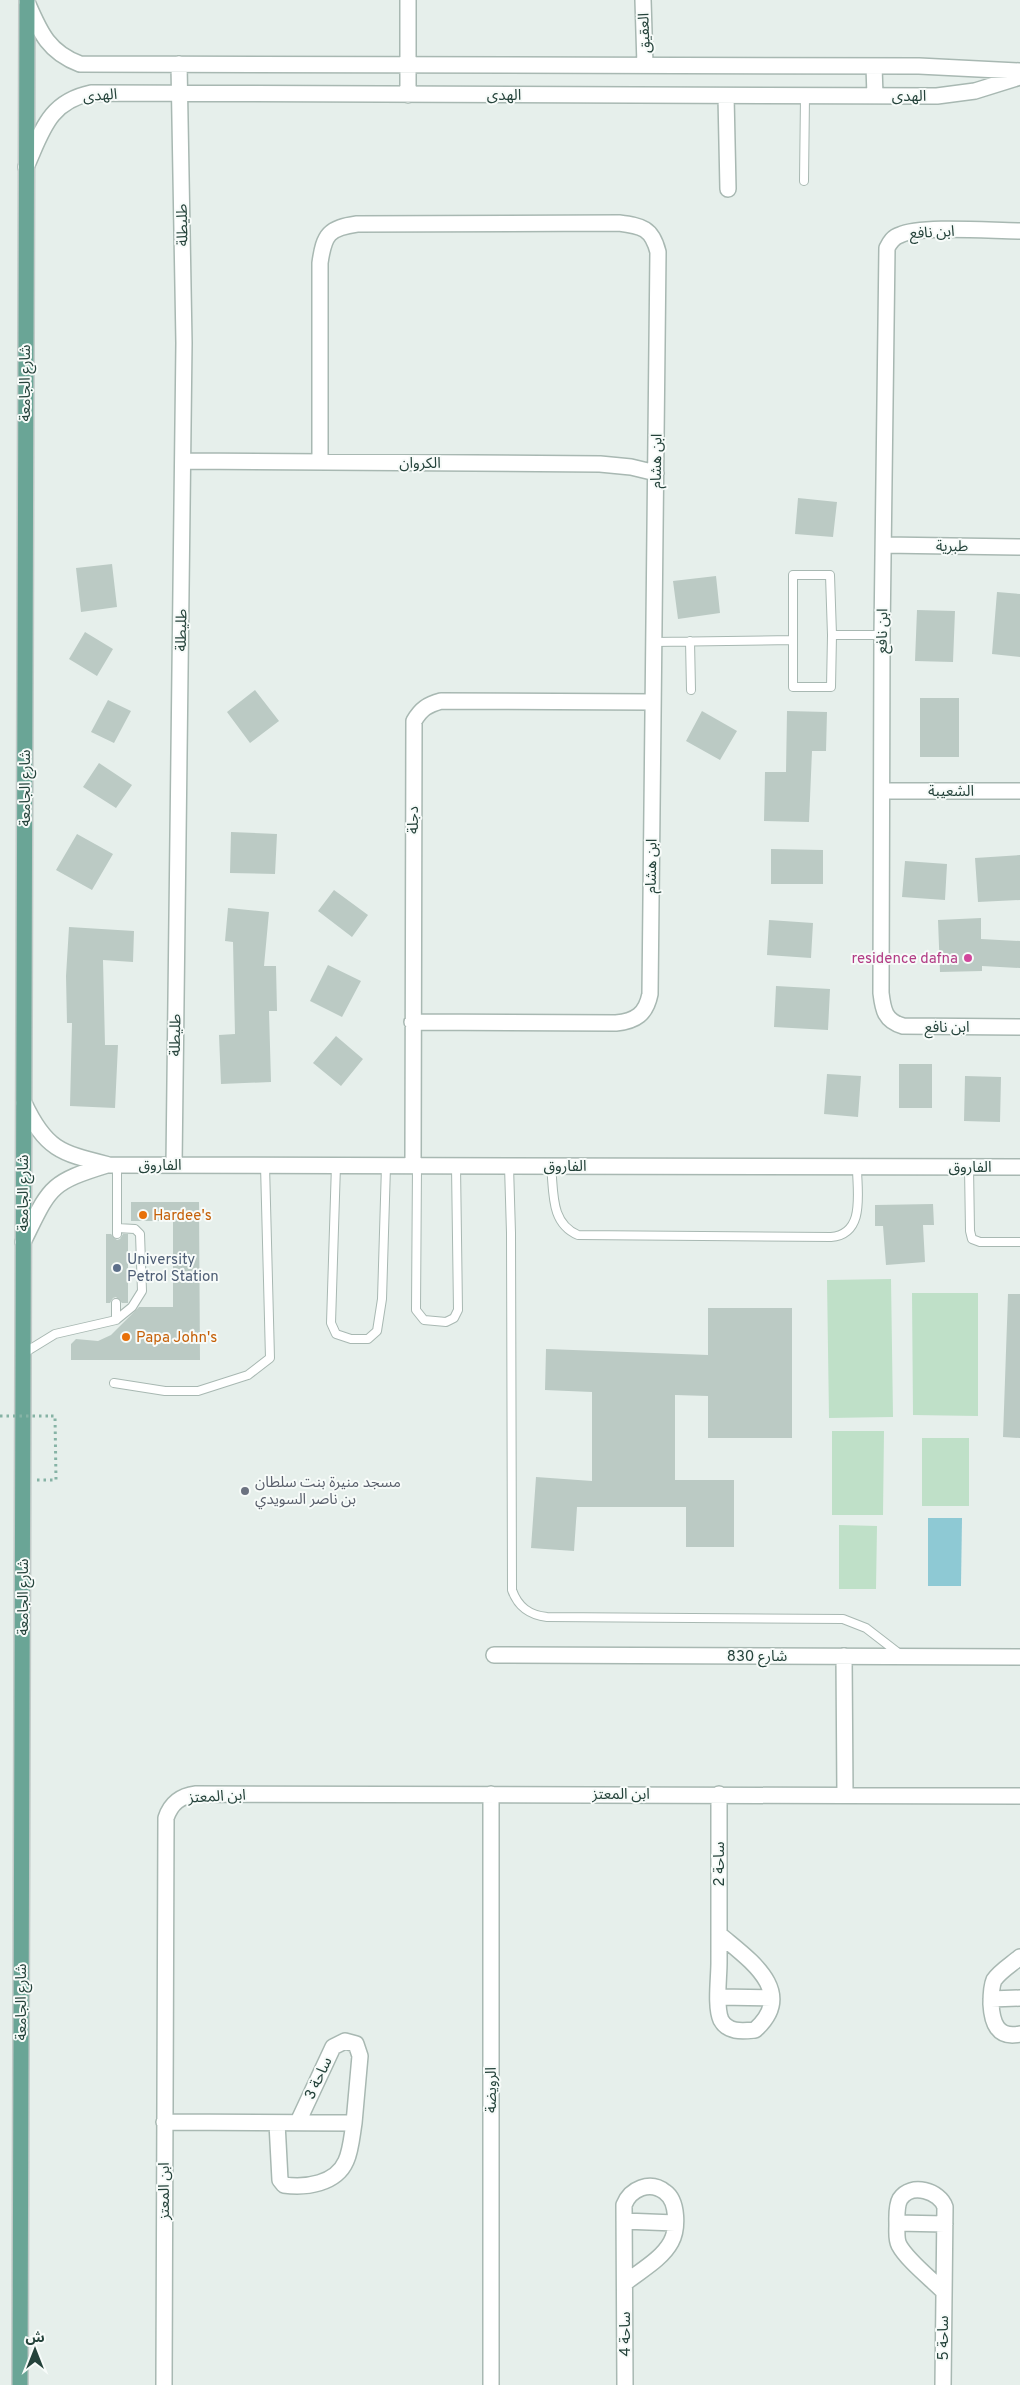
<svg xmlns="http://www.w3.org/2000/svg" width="1020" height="2385" font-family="Overpass,'Noto Sans Arabic',sans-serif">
	<rect width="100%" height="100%" fill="#e6efeb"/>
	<path fill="#bfe0c8" d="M891 1279 893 1417 829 1418 827 1280Z
		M912 1293H978V1416L913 1415Z
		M832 1431H884L883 1515H832Z
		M922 1438H969V1506H922Z
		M839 1525 877 1526 876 1589H839Z"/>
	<path fill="#8ec9d4" d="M928 1518H962L961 1586H928Z"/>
	<path fill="#bbcac4" d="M798 498 837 502 833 537 795 534Z
		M112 564 117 607 81 612 76 568Z
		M716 576 720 613 678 619 673 581Z
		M997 592 1020 594V657L992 654Z
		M917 610 955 611 953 662 915 661Z
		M85 632 113 649 97 676 69 659Z
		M255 690 279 721 250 743 227 712Z
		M920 698H959V757H920Z
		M108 700 131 711 114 743 91 732Z
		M702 711 737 731 720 760 686 741Z
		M787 711 827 712 826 751H812L809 822 764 821 765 772H786Z
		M99 763 132 785 116 808 83 787Z
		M231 832 277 834 275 874 230 873Z
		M77 834 113 854 92 890 56 870Z
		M771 849 823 850V884H771Z
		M1020 855V900L978 902 975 858Z
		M905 861 947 864 945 900 902 897Z
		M334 890 368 915 352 937 318 911Z
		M228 908 269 912 264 966H276L277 1011H269L271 1082 221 1084 219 1035 235 1034 233 942 225 941Z
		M981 918V939L1020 941V968L982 966V971L940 972 938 920Z
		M769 920 813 923 811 958 767 955Z
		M69 927 134 931 133 962 103 960 105 1045H118L115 1108 70 1106 72 1023H67L66 976Z
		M328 965 361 981 342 1017 310 1001Z
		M776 986 830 989 828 1030 774 1027Z
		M336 1036 363 1059 341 1086 313 1063Z
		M899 1064H932V1108H899Z
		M827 1074 861 1076 858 1117 824 1114Z
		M965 1076 1001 1077 1000 1122 964 1121Z
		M131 1202H199L200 1360H71V1344L76 1339 98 1341 111 1335 139 1307H173V1221H131Z
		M933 1204 934 1225H923L925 1262 886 1265 883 1226H875V1205Z
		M106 1234H111L117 1240 120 1239 123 1234H128V1303H122L116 1297 113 1298 110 1303H106Z
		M1008 1294H1020V1438L1003 1437Z
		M708 1308H792V1438H708V1396L675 1395V1480H734V1547H686V1507H577L574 1551 531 1548 536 1477 592 1481V1392L545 1390 546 1349 708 1355Z"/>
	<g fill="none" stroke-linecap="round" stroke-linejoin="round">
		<defs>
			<path id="lane" d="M804 181 805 96
				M832 635 831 687H793V575H830L832 635H882
				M690 641 691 690
				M654 642 793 640
				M336 1165 331 1323 336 1334 351 1339H368L377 1331 382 1299 386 1166
				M417 1166 416 1310 424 1320 446 1322 454 1318 458 1310 456 1166
				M509 1166 511 1233 512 1590C518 1607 529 1615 547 1617L843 1619 866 1628 901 1655
				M551 1166C554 1192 550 1223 578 1235L831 1237C866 1234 857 1192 857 1167
				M969 1167 970 1231 972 1239 980 1242H1020
				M117 1234V1165
				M116 1303V1320
				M24 1353 55 1334 116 1320 132 1307 142 1291 140 1234 135 1229 117 1228
				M114 1383 165 1391H198L248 1375 270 1358 265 1165"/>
			<path id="street" d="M408 0V95
				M643 0 645 65
				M27 2C40 32 48 52 80 64L919 66 1020 71
				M874 66 875 96
				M726 96 728 189
				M26 167C42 132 48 102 91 93L937 96 975 91 1020 77
				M1020 231C993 231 921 225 900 235 893 237 890 242 887 248L882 635 881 993C883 1010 885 1021 903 1026L1020 1027
				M183 461 600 464 631 467 656 473
				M320 462V263C324 234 329 228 357 224L619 223C642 226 652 228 658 252L650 994C646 1014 636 1021 616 1023L412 1022
				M884 545 1020 547
				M882 791H1020
				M24 1103C46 1150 61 1153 109 1165L1020 1167
				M174 1165 184 343 179 64
				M413 1166 414 721C421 709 427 705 441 701L653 702
				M23 1242C50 1188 48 1183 107 1165
				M494 1655 1020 1657
				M844 1656 845 1795
				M491 1794V2385
				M719 1794C719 1850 719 1907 719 1963 719 1978 715 2007 721 2020 728 2033 743 2031 755 2030 798 1991 748 1959 719 1934
				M1020 1957C1012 1964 1000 1971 994 1980 991 1987 991 1997 991 2004 992 2022 997 2039 1020 2034
				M719 1997 771 1998
				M991 1999 1020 1998
				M164 2122 354 2123 360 2056 356 2044 345 2041 333 2047 298 2122
				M277 2123 280 2180 284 2185C306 2188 336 2184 346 2161 351 2150 352 2135 354 2123
				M624 2221 675 2223
				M897 2223 945 2224
				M942 2290C930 2278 907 2260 899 2245 896 2239 897 2232 897 2225 897 2217 896 2206 900 2199 911 2182 940 2191 945 2207L943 2385
				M164 2385 166 1818C171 1803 180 1796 196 1794L1020 1796
				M625 2385 624 2205C630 2189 650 2180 665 2192 678 2201 678 2229 671 2242 662 2259 640 2271 625 2283"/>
			<path id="primary" d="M20 2385 27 0"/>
		</defs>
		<use href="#lane" stroke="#a8b8b2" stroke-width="10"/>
		<use href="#street" stroke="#a8b8b2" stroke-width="18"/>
		<use href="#primary" stroke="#c2cac8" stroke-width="18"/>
		<path stroke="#86b3a5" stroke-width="3" stroke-dasharray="2.5 4" stroke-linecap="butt" d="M37 1480H56L55 1416H49"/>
		<use href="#lane" stroke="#fff" stroke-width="8"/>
		<use href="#street" stroke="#fff" stroke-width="15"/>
		<use href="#primary" stroke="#6aa596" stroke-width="15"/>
		<path stroke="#86b3a5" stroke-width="3" stroke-dasharray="2.5 4" stroke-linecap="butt" d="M0 1416H49"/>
	</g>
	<circle fill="#d1479c" stroke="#f7fbf9" stroke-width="2" cx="968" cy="958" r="5"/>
	<g fill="#e8710a" stroke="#f7fbf9" stroke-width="2">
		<circle cx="143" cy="1215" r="5"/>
		<circle cx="126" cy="1337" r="5"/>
	</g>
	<circle fill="#5c6f8a" stroke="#f7fbf9" stroke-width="2" cx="117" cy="1268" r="5"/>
	<circle fill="#6b7280" stroke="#f7fbf9" stroke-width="2" cx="245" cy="1491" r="5"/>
	<g text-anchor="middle" stroke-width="4" stroke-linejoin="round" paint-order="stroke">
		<g font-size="15" fill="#24423a" stroke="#f7fbf9">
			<text transform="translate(644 33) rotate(-92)" y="5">العقيق</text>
			<text transform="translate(100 95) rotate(-4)" y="5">الهدى</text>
			<text x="504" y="100">الهدى</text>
			<text x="909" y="101">الهدى</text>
			<text transform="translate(182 225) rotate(-91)" y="5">طليطلة</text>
			<text transform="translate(932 232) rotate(-3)" y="5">ابن نافع</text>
			<text transform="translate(25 383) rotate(-90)" y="5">شارع الجامعة</text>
			<text transform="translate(656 461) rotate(-89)" y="5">ابن هشام</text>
			<text x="420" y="468">الكروان</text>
			<text transform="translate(952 546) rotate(1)" y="5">طبرية</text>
			<text transform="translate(181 630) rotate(-89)" y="5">طليطلة</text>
			<text transform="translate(882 631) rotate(-89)" y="5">ابن نافع</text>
			<text transform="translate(25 788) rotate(-90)" y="5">شارع الجامعة</text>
			<text x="951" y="796">الشعيبة</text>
			<text transform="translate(413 820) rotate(-90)" y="5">دجلة</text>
			<text transform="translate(651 866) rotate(-89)" y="5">ابن هشام</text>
			<text x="947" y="1032">ابن نافع</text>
			<text transform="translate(175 1035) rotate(-89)" y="5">طليطلة</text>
			<text x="160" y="1170">الفاروق</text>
			<text x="565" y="1171">الفاروق</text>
			<text x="970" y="1172">الفاروق</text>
			<text transform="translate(23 1193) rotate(-90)" y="5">شارع الجامعة</text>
			<text transform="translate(23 1597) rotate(-90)" y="5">شارع الجامعة</text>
			<text x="757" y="1661">شارع 830</text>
			<text x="621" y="1799">ابن المعتز</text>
			<text transform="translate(217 1796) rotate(-3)" y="5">ابن المعتز</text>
			<text transform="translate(719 1864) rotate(-90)" y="5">ساحة 2</text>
			<text transform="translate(21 2002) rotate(-90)" y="5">شارع الجامعة</text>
			<text transform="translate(318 2078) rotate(-65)" y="5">ساحة 3</text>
			<text transform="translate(491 2090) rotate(-90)" y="5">الرويضة</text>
			<text transform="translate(164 2191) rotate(-90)" y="5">ابن المعتز</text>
			<text transform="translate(625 2334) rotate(-90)" y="5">ساحة 4</text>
			<text transform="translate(943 2338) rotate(-90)" y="5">ساحة 5</text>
		</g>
		<g font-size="15" fill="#b23c85" stroke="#f7fbf9" text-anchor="end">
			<text x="958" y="963">residence dafna</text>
		</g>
		<g font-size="15" fill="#c56008" stroke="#f7fbf9" text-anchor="start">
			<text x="153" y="1220">Hardee's</text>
			<text x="136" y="1342">Papa John's</text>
		</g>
		<g font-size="15" fill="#4e5e75" stroke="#f7fbf9" text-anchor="start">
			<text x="127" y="1264">University<tspan x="127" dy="17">Petrol Station</tspan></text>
		</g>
		<g font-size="15" fill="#5b616d" stroke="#f7fbf9" text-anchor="start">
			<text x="255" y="1487">مسجد منيرة بنت سلطان<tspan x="255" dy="17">بن ناصر السويدي</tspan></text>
		</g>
	</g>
	<g transform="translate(35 2350)" stroke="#f7fbf9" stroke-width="4" paint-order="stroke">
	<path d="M0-4L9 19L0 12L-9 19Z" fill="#24423a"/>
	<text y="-8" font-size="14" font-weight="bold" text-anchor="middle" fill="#24423a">ش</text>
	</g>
</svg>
